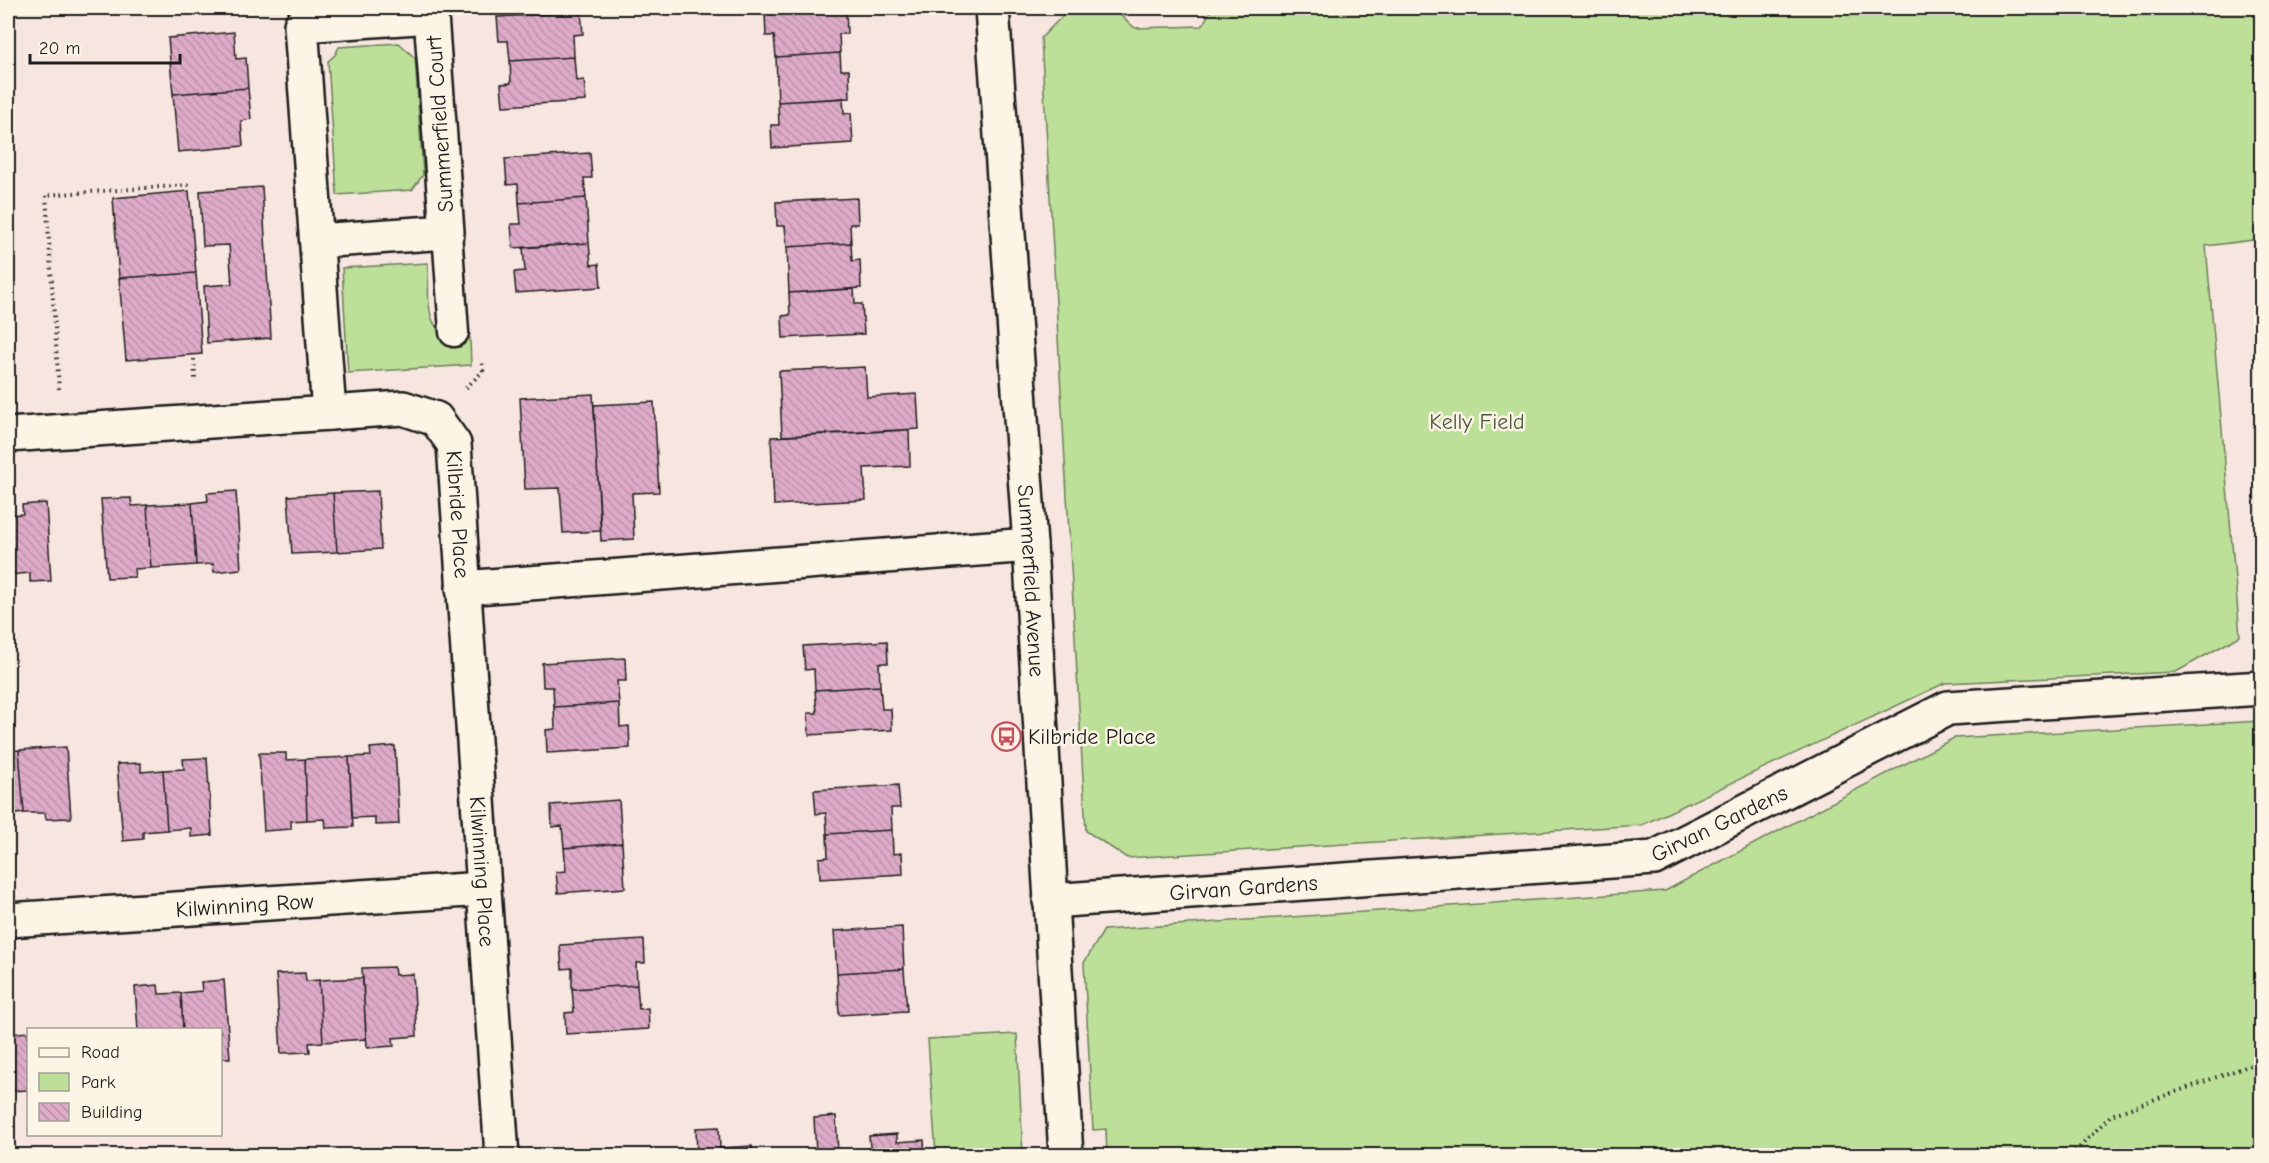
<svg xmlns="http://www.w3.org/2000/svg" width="2269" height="1163" font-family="'Comic Neue',sans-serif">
	<defs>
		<pattern id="building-back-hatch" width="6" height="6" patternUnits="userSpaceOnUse" patternTransform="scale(1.5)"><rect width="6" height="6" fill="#ddaac7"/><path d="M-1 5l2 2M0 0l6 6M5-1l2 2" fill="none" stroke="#bd92aa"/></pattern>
	</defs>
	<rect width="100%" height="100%" fill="#f6e6df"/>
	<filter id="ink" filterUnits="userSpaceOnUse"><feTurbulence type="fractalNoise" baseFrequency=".0167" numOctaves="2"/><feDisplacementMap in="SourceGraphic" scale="12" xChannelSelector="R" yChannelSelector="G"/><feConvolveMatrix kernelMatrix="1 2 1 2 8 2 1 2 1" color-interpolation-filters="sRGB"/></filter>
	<g filter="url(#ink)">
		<path fill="#bde099" stroke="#6c7e5a" stroke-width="1.5" d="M1070 8H1112L1135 28 1202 26 1212 8H1415L1417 9 1455 8H2261V239L2206 246 2240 636 2176 672 1945 683 1642 825 1127 858 1086 831 1041 38Z
			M399 43 415 58 423 175 412 190 337 195 328 61 335 55 339 47Z
			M428 263C430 300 420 341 470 338L471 365 348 373 342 268Z
			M2261 721V1155L1107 1156 1106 1129 1093 1130 1084 963 1104 930 1665 891 1954 738Z
			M1017 1034 1023 1155H936L928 1039Z"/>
		<path fill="url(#building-back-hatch)" stroke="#1c1c1c" stroke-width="1.5" d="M846 8 847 34H839L840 53 776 57 774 36H766L765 12Z
			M581 12 583 34 573 35 574 57 510 61 508 41H499L497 17Z
			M234 32 236 59 246 58 248 88 173 94 168 38Z
			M840 53 841 70H849L850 98 778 102 776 57Z
			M574 57 576 81 584 80 586 101 503 106 501 84 511 83 510 61Z
			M248 88 251 119 241 121 243 146 178 152 173 94Z
			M843 98 844 114 851 113 853 143 772 148 771 125H779L778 102Z
			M590 153 592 178H584L586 198 519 203 518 184 507 185 505 159Z
			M262 187 271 338 207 343 204 286 232 284 229 245 203 246 200 191Z
			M189 191 196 273 119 278 113 198Z
			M586 198 589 243 513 248 511 224H521L519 203Z
			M857 198 858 224H850L851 243 787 247 785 226H777L776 202Z
			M589 243 591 265 599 264 601 287 516 293 514 272 525 271 523 248Z
			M851 243 852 261 860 260 861 288 789 293 787 247Z
			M196 273 202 354 126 360 119 278Z
			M854 289 855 304H862L864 334 783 338 782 316 790 315 789 293Z
			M865 367 867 397 917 394 919 429 782 436 779 371Z
			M593 394 601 531 563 533 560 488 525 489 520 398Z
			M654 402 659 492 632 493 634 539 601 541 594 405Z
			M909 430 910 466 864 468 866 500 774 505 771 437Z
			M236 491 241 569 214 572 213 564 196 565 192 503 208 501 207 493Z
			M378 491 381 549 337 552 333 493Z
			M333 493 337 552 292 554 288 496Z
			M131 498 132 506 147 505 151 568 134 569 135 577 107 578 101 499Z
			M46 503 51 581 30 582V573L8 575V515L23 514 22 505Z
			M192 503 196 565 151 568 147 505Z
			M887 641 888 663H879L880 686 815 690 814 669 805 670 803 646Z
			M625 658 626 681H617L619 703 554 707 553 687H543L542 663Z
			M880 686 882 709H891L892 730 809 735 808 713H817L815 690Z
			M619 703 620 727 629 726 630 748 547 753 546 730 555 729 554 707Z
			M395 746 399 824 375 825V817L352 818 349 757 371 756 370 748Z
			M66 747 71 818 46 819 45 813H24L19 750Z
			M19 750 24 813 8 815V751Z
			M259 753H286V760L305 759 307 820 291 821V829L264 831Z
			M349 757 353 827 326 828 325 819 307 820 305 759Z
			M207 758 212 835 191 837V828L167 830 163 770 184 769 183 759Z
			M141 763V772L163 770 167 830 143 832V839L123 841 117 764Z
			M898 785 900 808H891L892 830 827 834 826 813 816 814 814 790Z
			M619 800 622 843 564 848 562 826 552 827 551 805Z
			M892 830 893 854 902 853 903 874 820 879 819 858 828 857 827 834Z
			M622 843 625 888 558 893 556 872 566 871 564 848Z
			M902 927 904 969 837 973 834 931Z
			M644 940 645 963H636L637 985 572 989V968L562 969 560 945Z
			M394 967 395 975 413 974 417 1036 393 1038 394 1046 367 1048 362 968Z
			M904 969 907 1011 839 1015 837 973Z
			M305 973 306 981 319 980 323 1042 309 1043 310 1052 281 1053 276 974Z
			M363 978 366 1039 323 1042 319 980Z
			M224 980 230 1058H220V1030H183L181 993 202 991 201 982Z
			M158 985 159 994 181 993 183 1030H138L135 987Z
			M637 985 639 1009 648 1008 649 1029 566 1034 565 1013 574 1012 572 989Z
			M28 1032V1090L8 1091V1034Z
			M836 1116 838 1153H816L814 1118Z
			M719 1127 720 1148 752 1146 753 1155 770 1156H697L696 1128Z
			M897 1134V1142L924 1140 925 1156H871L869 1136Z
			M812 1151V1156H770V1154Z"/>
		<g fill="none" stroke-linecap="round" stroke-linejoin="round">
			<defs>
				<path id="service" d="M447 232 454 332"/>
				<g id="minor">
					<path id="s1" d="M992 8 1030 545 1066 1156"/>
					<path d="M317 241 447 232 431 16 301 25 329 413"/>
					<path id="s2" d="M8 435 403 408 436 419 454 444 502 1156"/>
					<path d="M463 588 1030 545"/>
					<path id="s3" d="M1050 901 1654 858 1948 708 2262 688"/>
					<path id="s4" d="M8 920 483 889"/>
				</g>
			</defs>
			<use href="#service" stroke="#1c1c1c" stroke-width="33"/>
			<use href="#minor" stroke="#1c1c1c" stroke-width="38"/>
			<path stroke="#1c1c1c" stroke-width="4" stroke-dasharray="1.5 4.5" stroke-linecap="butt" d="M194 359 195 379
				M466 388 483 371 482 361
				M59 389 46 195 189 185
				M2071 1156 2111 1115 2262 1061"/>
			<use href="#service" stroke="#fcf5e5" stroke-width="28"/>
			<use href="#minor" stroke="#fcf5e5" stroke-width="33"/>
		</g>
	</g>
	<defs>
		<symbol id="bus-ring" viewBox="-11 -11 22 22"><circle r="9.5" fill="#fcf5e5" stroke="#d1495b" stroke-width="1.5"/><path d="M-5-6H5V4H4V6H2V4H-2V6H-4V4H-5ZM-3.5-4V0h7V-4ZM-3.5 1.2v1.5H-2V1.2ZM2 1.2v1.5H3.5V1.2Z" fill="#d1495b"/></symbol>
	</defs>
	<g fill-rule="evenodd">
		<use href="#bus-ring" x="990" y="720" width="33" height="33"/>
	</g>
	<g text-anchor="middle" stroke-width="5" stroke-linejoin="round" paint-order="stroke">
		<g font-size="22" fill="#1c1c1c" stroke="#fcf5e5">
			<text transform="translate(439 124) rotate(-94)" y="8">Summerfield Court</text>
			<text dy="8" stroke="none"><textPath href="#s2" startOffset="532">Kilbride Place</textPath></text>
			<text dy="8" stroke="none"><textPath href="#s1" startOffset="574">Summerfield Avenue</textPath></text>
			<text transform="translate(1719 823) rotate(-26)" y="8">Girvan Gardens</text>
			<text dy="8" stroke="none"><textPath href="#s2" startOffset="890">Kilwinning Place</textPath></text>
			<text dy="8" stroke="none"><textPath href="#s3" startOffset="194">Girvan Gardens</textPath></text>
			<text dy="8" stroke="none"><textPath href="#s4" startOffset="237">Kilwinning Row</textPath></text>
		</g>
		<g font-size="22" fill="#4c5742" stroke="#fcf5e5">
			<text x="1477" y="429">Kelly Field</text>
		</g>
		<g font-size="22" fill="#1c1c1c" stroke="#fcf5e5" text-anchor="start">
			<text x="1028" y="744">Kilbride Place</text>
		</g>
	</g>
	<rect width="2269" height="1163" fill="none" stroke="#fcf5e5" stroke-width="30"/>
	<rect x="15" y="15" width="2239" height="1133" fill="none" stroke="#1c1c1c" stroke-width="2" filter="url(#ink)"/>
	<rect x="27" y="1028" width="195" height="108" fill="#fcf5e5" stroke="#a29e95" stroke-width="1.5"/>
	<rect x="39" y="1048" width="30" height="9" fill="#fcf5e5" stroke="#a29e95" stroke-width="1.5"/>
	<text x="81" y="1058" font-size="18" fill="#1c1c1c">Road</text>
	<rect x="39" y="1073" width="30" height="18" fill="#bde099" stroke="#a29e95" stroke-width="1.5"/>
	<text x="81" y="1088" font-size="18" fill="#1c1c1c">Park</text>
	<rect x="39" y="1103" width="30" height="18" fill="url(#building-back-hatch)" stroke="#a29e95" stroke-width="1.5"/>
	<text x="81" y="1118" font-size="18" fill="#1c1c1c">Building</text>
	<path d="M30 54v9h150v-9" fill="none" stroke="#1c1c1c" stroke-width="3"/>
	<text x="39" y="54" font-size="18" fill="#1c1c1c" stroke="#fcf5e5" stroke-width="4.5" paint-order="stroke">20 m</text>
</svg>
